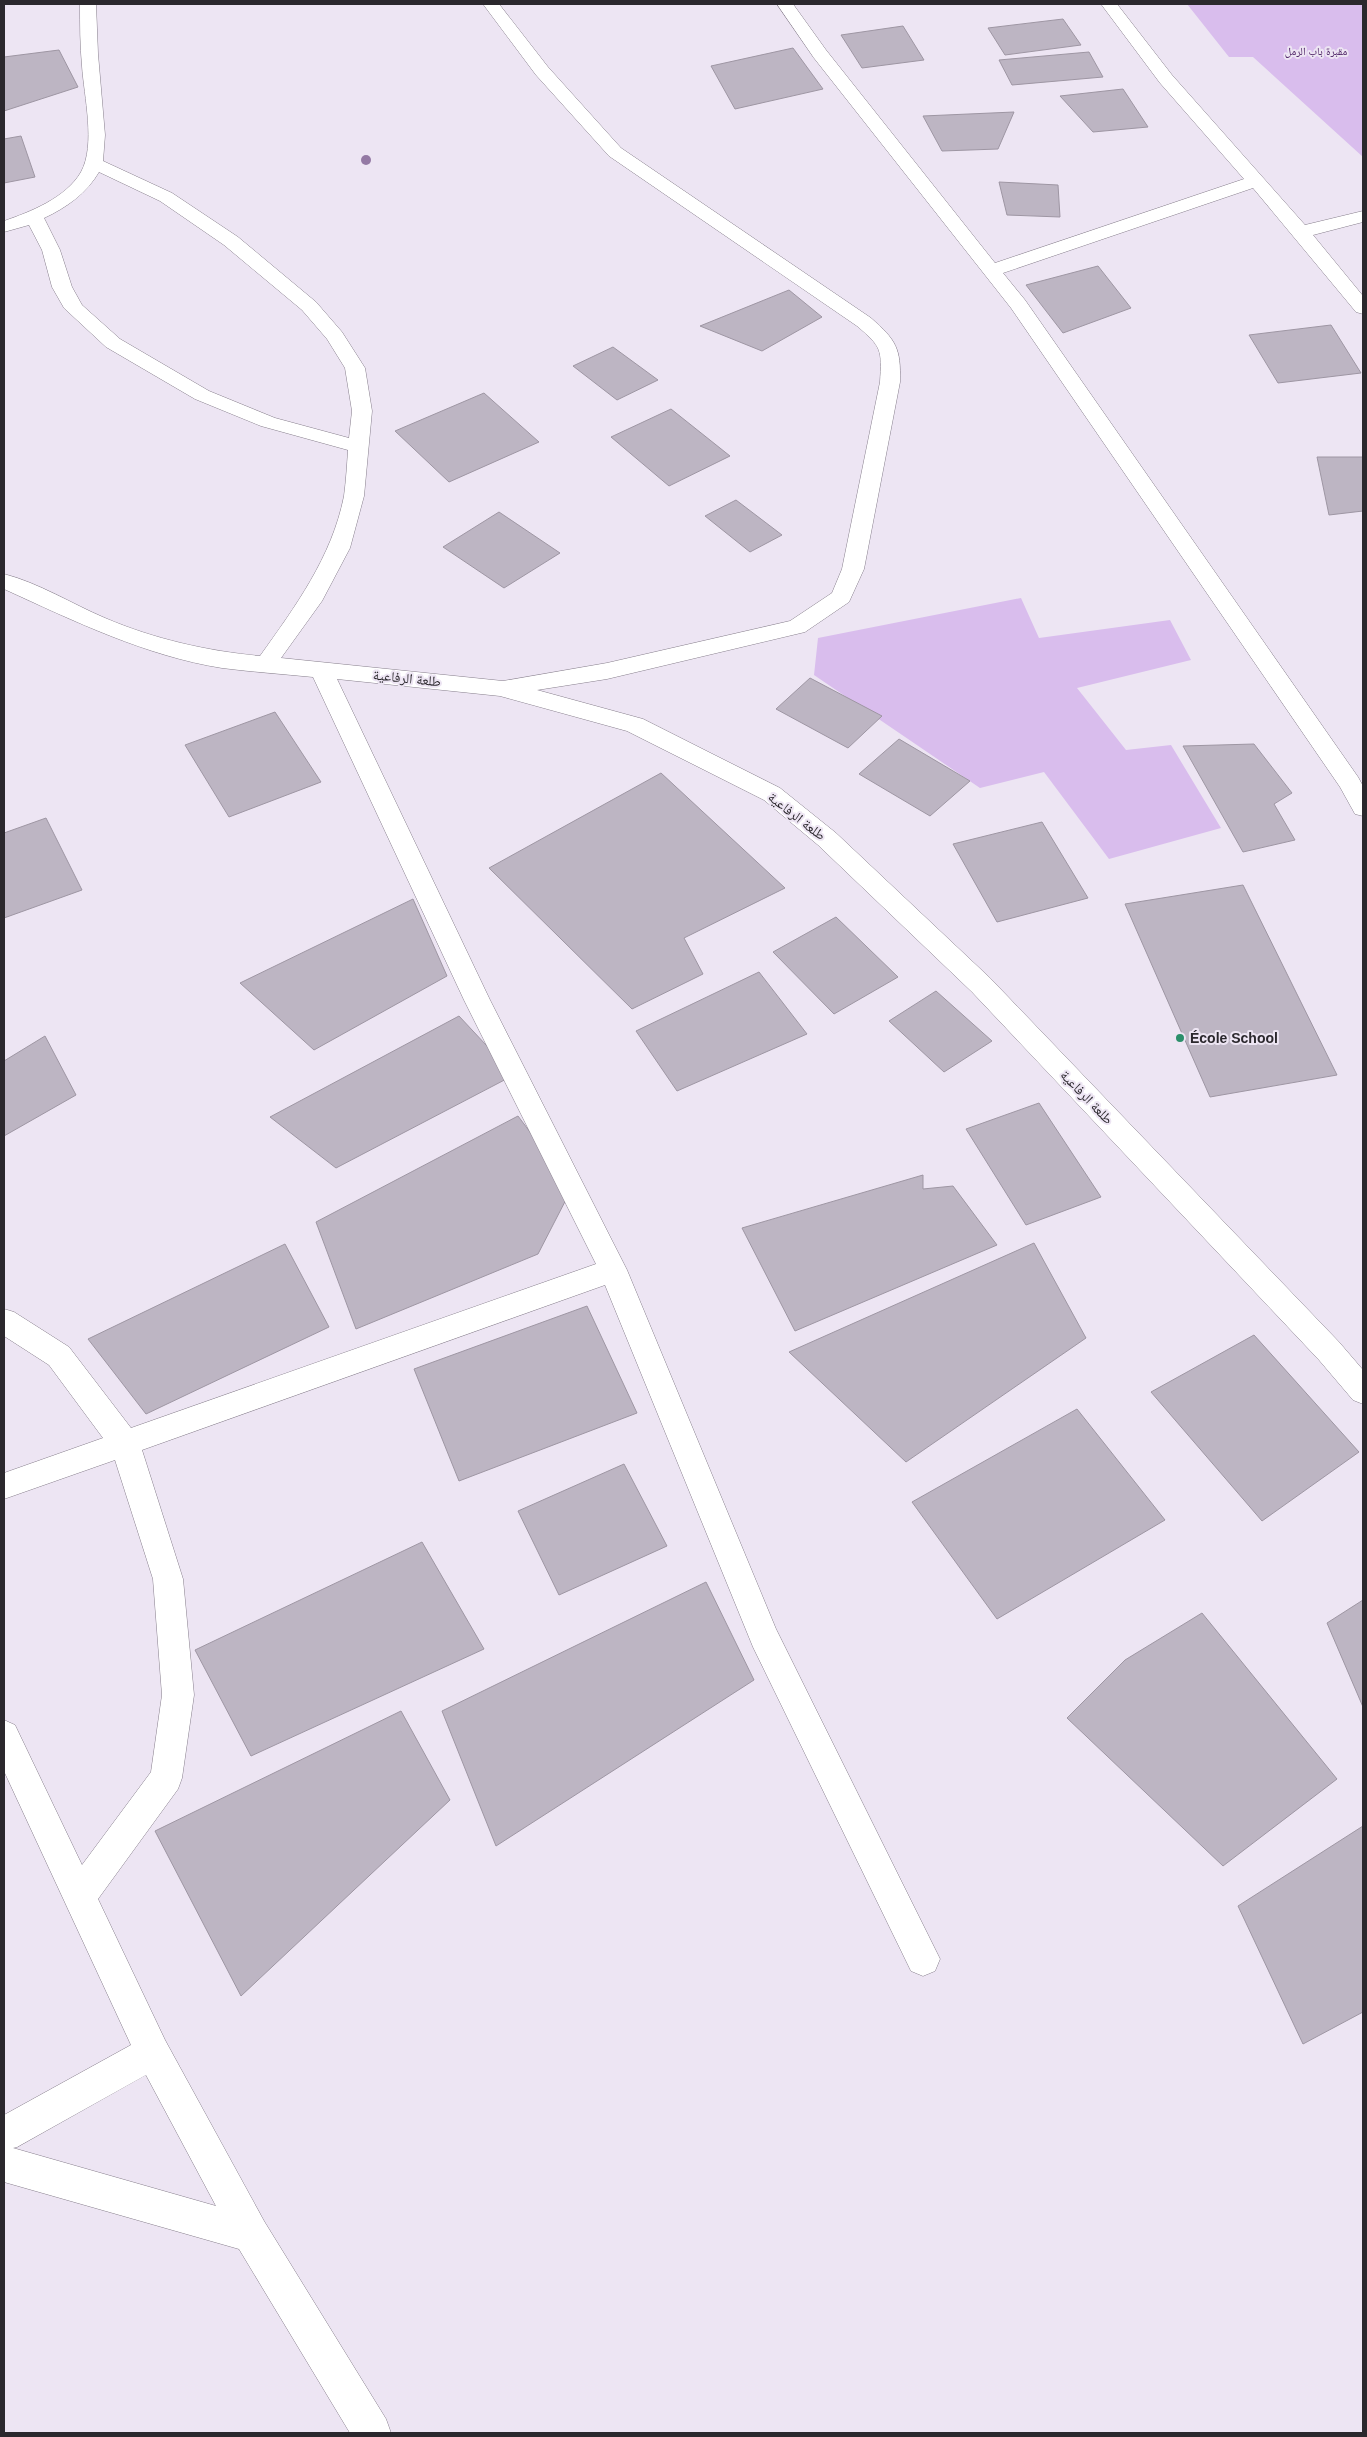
<svg xmlns="http://www.w3.org/2000/svg" width="1367" height="2437" font-family="Helvetica,'Noto Naskh Arabic',sans-serif">
	<rect width="100%" height="100%" fill="#ede5f3"/>
	<path fill="#d9bded" d="M1187 4H1363V157L1253 57H1229Z
		M1021 598 1039 638 1170 620 1191 660 1077 688 1126 750 1171 745 1221 828 1109 859 1044 772 980 788 814 675 818 638Z"/>
	<path fill="#bdb5c3" stroke="#9e96a3" d="M1063 19 1081 45 1005 55 988 28Z
		M903 26 924 60 862 68 841 35Z
		M793 48 823 89 735 109 711 66Z
		M59 50 78 87 4 111V57Z
		M1089 52 1103 77 1012 85 999 60Z
		M1123 89 1148 127 1093 132 1060 96Z
		M1014 112 998 149 942 151 923 116Z
		M21 136 35 177 4 183V139Z
		M999 182 1058 185 1060 217 1007 215Z
		M1098 266 1131 308 1063 333 1026 285Z
		M789 290 822 317 762 351 700 326Z
		M1331 325 1361 373 1278 383 1249 335Z
		M613 347 658 380 617 400 573 366Z
		M484 393 539 442 449 482 395 431Z
		M671 409 730 456 669 486 611 437Z
		M1317 457H1363V511L1329 515Z
		M736 500 782 535 750 552 705 516Z
		M499 512 560 553 504 588 443 547Z
		M810 678 882 716 848 748 776 709Z
		M275 712 321 782 229 817 185 745Z
		M899 739 970 781 930 816 859 774Z
		M1254 744 1292 793 1274 804 1295 840 1243 852 1183 746Z
		M661 773 785 888 684 938 703 974 632 1009 489 868Z
		M46 818 82 890 4 918V833Z
		M1042 822 1088 898 997 922 953 844Z
		M1243 885 1337 1075 1210 1097 1125 904Z
		M413 899 447 976 314 1050 240 983Z
		M836 917 898 977 834 1014 773 952Z
		M759 972 807 1034 677 1091 636 1031Z
		M936 991 992 1041 944 1072 889 1021Z
		M459 1016 514 1075 336 1168 270 1117Z
		M45 1036 76 1095 4 1136V1061Z
		M1039 1103 1101 1197 1026 1225 966 1129Z
		M518 1116 572 1188 538 1254 356 1329 316 1222Z
		M923 1175V1189L953 1186 997 1245 795 1331 742 1228Z
		M1034 1243 1086 1338 906 1462 789 1352Z
		M285 1244 329 1327 146 1414 88 1339Z
		M587 1306 637 1413 459 1481 414 1369Z
		M1254 1335 1359 1452 1262 1521 1151 1392Z
		M1077 1409 1165 1520 997 1619 912 1502Z
		M624 1464 667 1546 559 1595 518 1511Z
		M422 1542 484 1649 251 1756 195 1650Z
		M706 1582 754 1680 496 1846 442 1711Z
		M1363 1600V1707L1327 1623Z
		M1202 1613 1337 1779 1223 1866 1067 1718 1125 1660Z
		M401 1711 450 1800 241 1996 155 1831Z
		M1363 1826V2012L1303 2044 1238 1906Z"/>
	<g fill="none" stroke-linecap="round" stroke-linejoin="round">
		<defs>
			<path id="minor" d="M80 4H96L98 54 105 135 103 161 172 193 238 237 316 302 342 332 365 368 372 411 364 496 350 548 322 601 281 658 503 681 607 663 790 621 832 593 842 569 880 382C882 350 882 347 857 326L609 156 536 75 483 4H499L548 67 621 148 871 318C896 340 901 348 900 382L864 569 849 602 805 632 607 679 537 690 643 719 780 788 836 833 990 978 1339 1342 1363 1370V1404L1353 1400 1319 1360 972 992 818 845 764 800 627 731 500 696 337 679 490 1000 627 1270 776 1629 940 1959 935 1971 923 1976 911 1971 753 1647 605 1285 142 1450 183 1579 194 1695 182 1778 178 1789 98 1899 165 2040 264 2221 386 2419 391 2433H350L239 2249 4 2182V2115L131 2045 4 1771V1720L15 1725 82 1865 151 1772 162 1695 153 1579 115 1460 4 1499V1473L103 1438 49 1365 4 1336V1309L14 1312 69 1347 131 1428 596 1264 464 1000 313 677C283 674 253 672 222 668 146 656 74 621 4 589V574C39 583 72 604 105 618 154 639 207 651 260 656 295 607 332 557 344 496 346 481 347 465 348 450L261 426 195 399 106 347 64 308 52 287 42 250 29 225 4 232V221C30 212 66 198 81 172 96 145 84 96 82 66 80 45 80 25 80 4ZM99 172 160 201 224 245 302 310 327 339 345 368 352 411 349 438 275 418 209 391 120 339 82 305 72 287 60 250 44 218C66 208 87 193 99 172ZM146 2075 216 2206 13 2148 17 2147Z
				M777 4H793L826 50 995 263 1244 179 1160 83 1101 4H1117L1172 75 1305 225 1363 211V222L1313 235 1363 296V314L1356 312 1253 188 1003 273 1025 300 1358 777 1363 786V816L1355 814 1340 787 1011 308 814 58Z"/>
		</defs>
		<use href="#minor" stroke="#877f8c" stroke-width="1"/>
		<use href="#minor" fill="#fff" fill-rule="evenodd"/>
	</g>
	<circle fill="#9479a4" cx="366" cy="160" r="5"/>
	<circle fill="#2b8f6a" stroke="#ede5f3" stroke-width="2" cx="1180" cy="1038" r="5"/>
	<g text-anchor="middle" stroke-width="4" stroke-linejoin="round" paint-order="stroke">
		<g font-size="11" fill="#4b2063" stroke="#ede5f3">
			<text x="1316" y="55">مقبرة باب الرمل</text>
		</g>
		<g font-size="14" fill="#2b282d" stroke="#ede5f3">
			<text transform="translate(407 678) rotate(6)" y="5">طلعة الرفاعية</text>
			<text transform="translate(797 816) rotate(38)" y="5">طلعة الرفاعية</text>
			<text transform="translate(1087 1097) rotate(46)" y="5">طلعة الرفاعية</text>
		</g>
		<g font-size="14" font-weight="bold" fill="#2b282d" stroke="#ede5f3" text-anchor="start">
			<text x="1190" y="1043">École School</text>
		</g>
	</g>
	<rect width="1367" height="2437" fill="none" stroke="#2b282d" stroke-width="10"/>
</svg>
